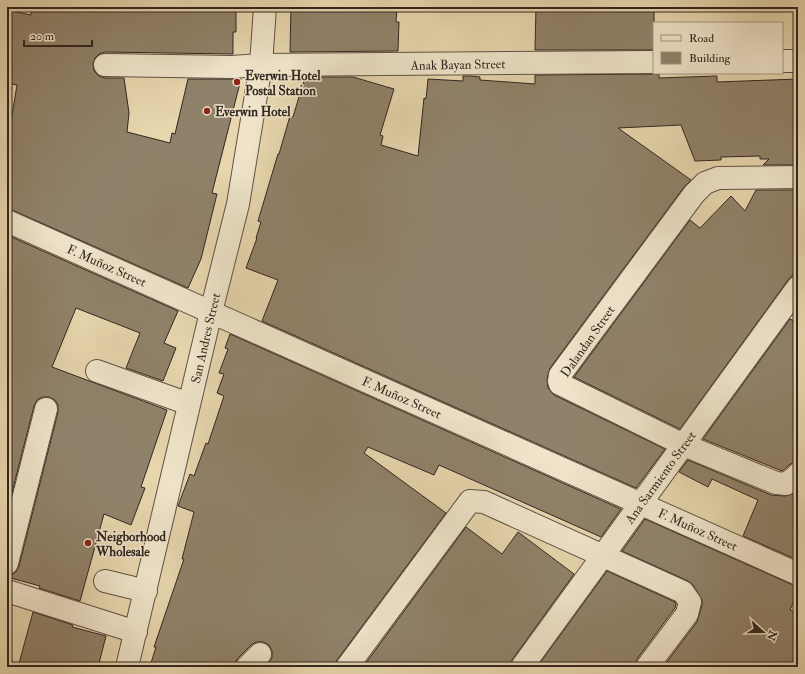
<svg xmlns="http://www.w3.org/2000/svg" width="805" height="674" font-family="'IM FELL Double Pica',serif">
	<rect width="100%" height="100%" fill="#e7d6ae"/>
	<filter id="stains"><feTurbulence type="fractalNoise" baseFrequency=".005" numOctaves="4"/><feColorMatrix values="0 0 0 0 .2 0 0 0 0 .09 0 0 0 0 .02 0 0 0 .5 -.17"/></filter>
	<radialGradient id="worn" r=".72"><stop offset=".6" stop-color="#630" stop-opacity="0"/><stop offset="1" stop-color="#630" stop-opacity=".3"/></radialGradient>
	<path fill="#90826a" stroke="#322621" d="M31 7H236V32H233V54L105 52 99 54 95 58 93 64 94 71 99 76 105 78H124L129 113 127 132 170 143 172 133 175 134 188 79H241L212 193 217 194 201 259 188 288 12 210 7 209V132L11 122 17 85 7 83V10L31 15Z
		M291 7H397L396 22H399L398 51 290 52Z
		M536 7H654V50H535Z
		M654 74H659V78L717 76V82L798 79V165H763L769 159H760V156L721 157V160L695 161 681 125 618 128 691 180 684 187 550 368 547 379 548 388 554 395 665 449 636 488 262 321 278 280 246 268 257 238H256L261 222 258 221 278 154H279L290 116 293 117 305 77H353L394 89 380 135 383 136 381 145 418 156 424 98 426 99 428 79 463 81V76H471L480 77V80L535 84V75Z
		M756 190H798V269L788 280 680 429 574 377 690 220 700 228 731 196 745 211Z
		M7 235 178 311 164 343 176 348 163 381 126 368 140 333 76 308 52 367 167 410 141 487 145 488 131 525 104 514 80 601 39 588 40 586 7 577V575H11L16 572 19 566 58 412V405L55 400 49 397H42L37 400 34 406 7 512Z
		M790 319 798 323V462H794L789 465 782 471 703 439Z
		M230 334 621 509 601 537 439 465 434 475 368 447 364 453 446 513 337 660 335 667H265L272 658V651L269 645 263 642H256L251 645 238 658 235 663V667H163L151 663 156 647H154L184 559H182L194 512 178 506 190 474 194 476 206 443 208 444 224 396 217 393 224 374 219 373 228 349 225 348Z
		M688 460 771 495 785 496 793 494 798 490V560L743 536 758 500 712 479 708 487 679 472Z
		M645 519 793 585 798 586V591L790 610 798 613V667H663L697 622 702 605V600L693 585 688 581 622 551Z
		M466 527 502 554 518 532 574 574 512 660 510 667H363Z
		M607 571 675 602 676 604 675 608 637 659 635 667H537Z
		M33 612 73 625 72 627 106 636 98 667H18Z"/>
	<g fill="none" stroke-linecap="round" stroke-linejoin="round">
		<defs>
			<path id="minor" d="M782 61H798
				M105 65 232 67 261 65 654 62
				M798 177 718 178 705 183 694 194 560 375 559 381 560 384 684 445 776 483 786 484 795 477 798 474
				M7 221 798 574
				M97 371 189 404
				M7 563 46 409
				M105 581 146 591
				M7 591 136 632
				M127 667 211 312 238 204 261 65 265 7
				M247 667 260 654
				M347 667 470 501 484 502 683 592 690 602 687 614 647 667
				M522 667 798 287"/>
		</defs>
		<use href="#minor" stroke="#5f5244" stroke-width="24"/>
		<use href="#minor" stroke="#efe4ca" stroke-width="22"/>
	</g>
	<g fill="#8f2418" stroke="#efe4ca" stroke-width="1.5">
		<circle cx="237" cy="82" r="4"/>
		<circle cx="207" cy="111" r="4"/>
		<circle cx="88" cy="543" r="4"/>
	</g>
	<g text-anchor="middle" stroke-width="3" stroke-linejoin="round" paint-order="stroke">
		<g font-size="13" fill="#322621" stroke="#efe4ca">
			<text transform="translate(458 64) rotate(-1)" y="5">Anak Bayan Street</text>
			<text transform="translate(107 265) rotate(24)" y="5">F. Muñoz Street</text>
			<text transform="translate(205 338) rotate(-77)" y="5">San Andres Street</text>
			<text transform="translate(587 341) rotate(-55)" y="5">Dalandan Street</text>
			<text transform="translate(402 397) rotate(24)" y="5">F. Muñoz Street</text>
			<text transform="translate(660 477) rotate(-54)" y="5">Ana Sarmiento Street</text>
			<text transform="translate(698 529) rotate(24)" y="5">F. Muñoz Street</text>
		</g>
		<g font-size="13" font-weight="bold" fill="#322621" stroke="#efe4ca" text-anchor="start">
			<text x="245" y="80">Everwin Hotel<tspan x="245" dy="15">Postal Station</tspan></text>
			<text x="215" y="116">Everwin Hotel</text>
			<text x="96" y="541">Neigborhood<tspan x="96" dy="15">Wholesale</tspan></text>
		</g>
	</g>
	<rect width="805" height="674" fill="none" stroke="#e7d6ae" stroke-width="24"/>
	<rect x="8" y="8" width="789" height="658" fill="none" stroke="#322621" stroke-width="2"/>
	<rect x="12" y="12" width="781" height="650" fill="none" stroke="#322621"/>
	<rect x="653" y="22" width="130" height="52" fill="#efe4ca" stroke="#a39886"/>
	<rect x="661" y="35" width="20" height="6" fill="#efe4ca" stroke="#a39886"/>
	<text x="689" y="42" font-size="12" fill="#322621">Road</text>
	<rect x="661" y="52" width="20" height="12" fill="#90826a" stroke="#a39886"/>
	<text x="689" y="62" font-size="12" fill="#322621">Building</text>
	<g transform="translate(763 632) rotate(111)" stroke="#efe4ca" stroke-width="3" paint-order="stroke">
	<path d="M0-3L7 15L0 10L-7 15Z" fill="#322621"/>
	<text y="-6" font-size="11" font-weight="bold" text-anchor="middle" fill="#322621">N</text>
	</g>
	<path d="M24 40v6h68v-6" fill="none" stroke="#322621" stroke-width="2"/>
	<text x="30" y="40" font-size="12" fill="#322621" stroke="#efe4ca" stroke-width="3" paint-order="stroke">20 m</text>
	<rect width="100%" height="100%" filter="url(#stains)"/>
	<rect width="100%" height="100%" fill="url(#worn)"/>
</svg>
